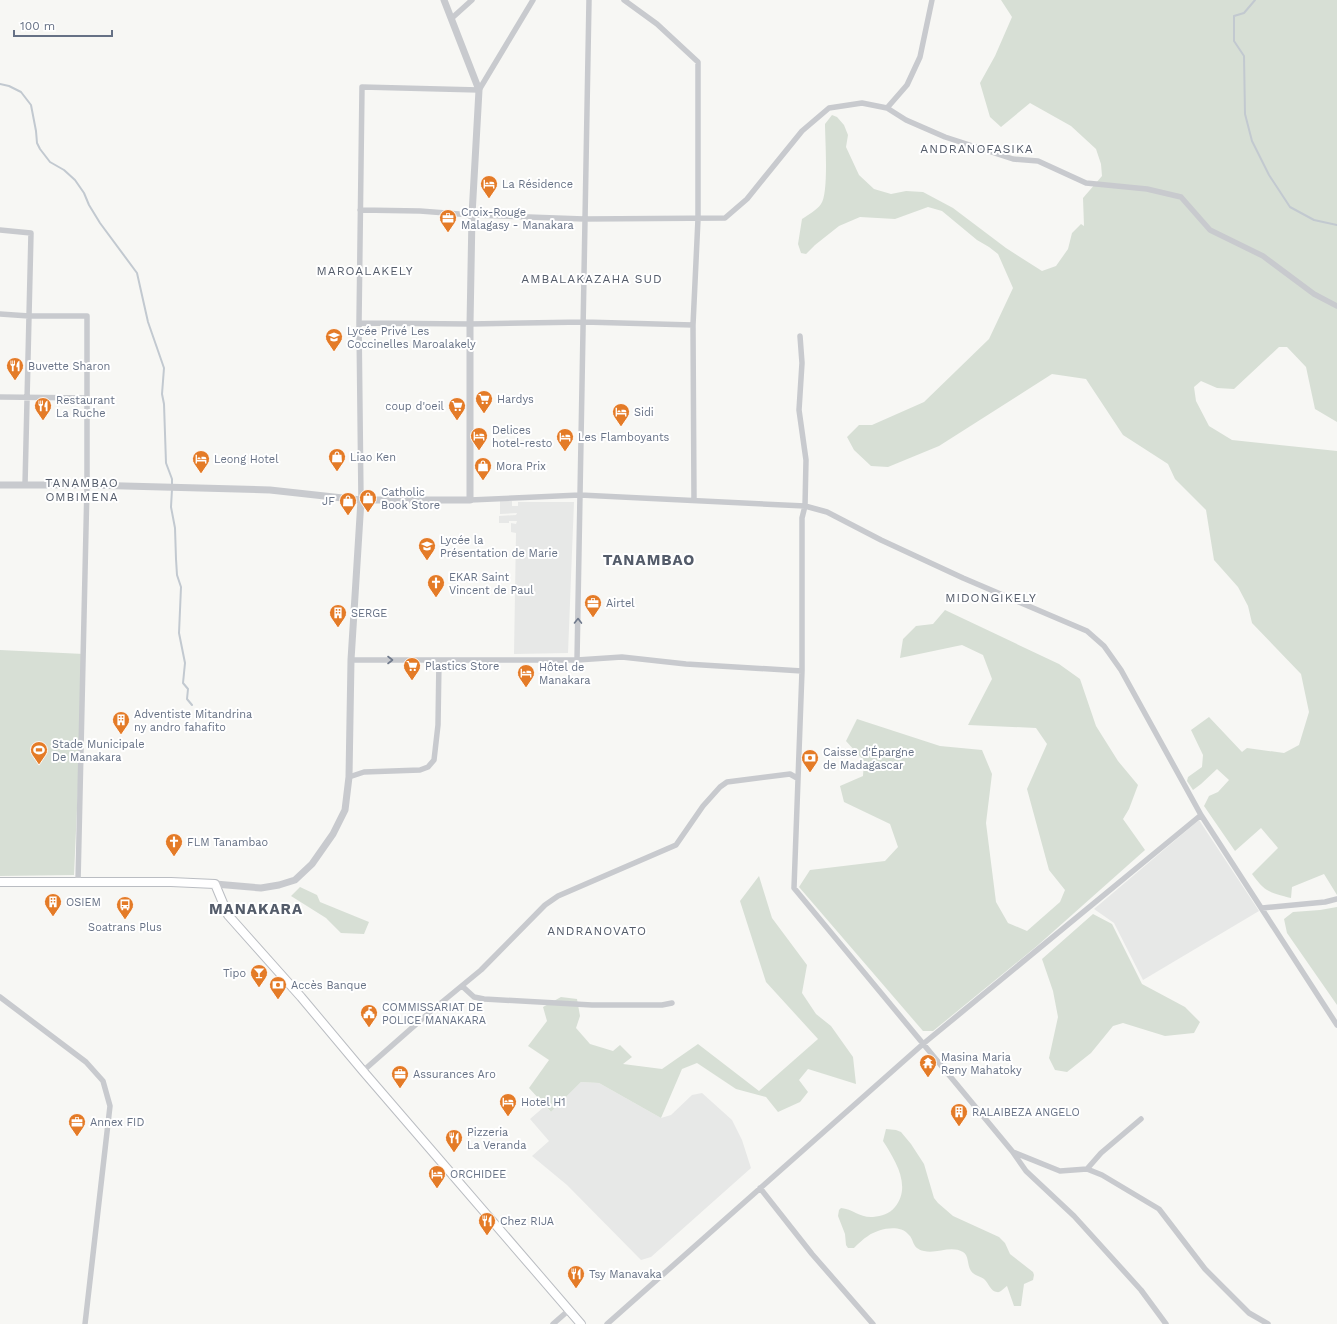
<svg xmlns="http://www.w3.org/2000/svg" width="1337" height="1324" font-family="'Work Sans',sans-serif">
	<rect width="100%" height="100%" fill="#f7f7f4"/>
	<path fill="#e7e8e7" d="M500 501H512V506H518V502H574L568 653 514 654 516 533 511 532V523L516 524 517 521H509V523H499V516L516 515 517 513 500 514Z
		M1199 820 1259 911 1143 980 1114 923 1094 909Z
		M581 1082 599 1083 661 1118 671 1115 692 1095 702 1093 732 1120 742 1140 751 1168 651 1257 641 1260 567 1185 532 1156 549 1141 530 1119 545 1106 551 1112Z"/>
	<path fill="#d7dfd5" d="M1001 0H1337V422L1315 409 1306 367 1287 347H1279L1234 389 1217 388 1201 381 1194 387 1196 401 1209 426 1232 440 1337 451V895L1324 874 1292 887 1291 898C1269 892 1266 893 1252 874L1278 848 1261 828 1235 851 1204 806 1209 796 1218 792 1229 780 1217 769 1201 784 1193 790 1187 781 1188 777 1202 767 1203 755 1191 730 1209 717 1242 752 1247 748 1284 753 1299 745 1309 712 1301 674 1252 623 1248 606 1238 587 1214 560 1206 510 1175 479 1168 464 1123 435 1086 379 1052 374 939 446 888 467 871 466 854 450 847 437 859 425H872L924 402 989 339 1013 288 998 254 989 247 977 240 942 211 928 207 895 219 860 217 839 226 815 245 806 254 801 253 798 244 802 219C808 215 817 210 821 204 829 194 825 138 825 124L832 115 837 117 844 125 848 135 846 147 859 175 874 189 891 194 906 191 923 192 953 208 1006 248 1042 271 1056 266 1068 249 1072 233 1081 224 1084 226 1083 198 1102 176 1101 164 1096 149 1071 126 1030 103 1001 127 990 117 980 83 995 56 1012 17Z
		M945 610 1059 664 1080 679 1096 726 1118 761 1138 785 1129 809 1123 819 1145 850 1037 946 933 1031H923L799 887 810 870 885 861 898 847 890 824 844 802 840 786 863 776 864 761 846 741 857 719 940 746 982 750 992 774 986 823 996 902 1008 923 1027 931 1060 902 1065 890 1049 870 1027 789 1047 744 1036 728 968 725 992 679 983 655 962 645 900 658 903 639 916 626 933 624Z
		M0 650 84 654 74 875 0 876Z
		M759 876 772 918 807 965 802 993 816 1014 831 1026 853 1057 856 1084 808 1069 799 1080 808 1092 800 1102 778 1112 766 1097 736 1089 697 1063 682 1069 661 1118 599 1083 581 1082 551 1112 529 1088 549 1060 528 1046 547 1021 543 1007 561 997 577 999 580 1016 576 1028 590 1044 613 1051 620 1045 632 1057 623 1064 662 1069 698 1044 759 1091 818 1039 766 982 740 901Z
		M300 887 317 895 320 902 369 922 364 934 341 933 326 918 291 896Z
		M1337 907V1005L1287 933 1284 919 1293 912 1320 910Z
		M1093 914 1112 924 1142 984 1185 1007 1200 1022 1194 1033 1165 1036 1123 1023 1113 1026 1091 1053 1067 1072 1055 1070 1049 1058 1058 1017 1053 991 1042 959Z
		M886 1129 896 1130 901 1132 911 1144 924 1164 934 1198 938 1203 953 1216 999 1237 1005 1243 1010 1254 1033 1272 1034 1275 1033 1280 1024 1284 1021 1306H1014L1007 1286C1004 1288 1000 1293 997 1292 991 1292 988 1282 984 1279 980 1276 975 1276 971 1271 967 1265 969 1255 963 1252 951 1245 937 1254 924 1251 911 1248 915 1240 908 1234 899 1224 878 1229 868 1236 863 1239 858 1244 854 1248H848L846 1245 845 1234 838 1216 839 1210 841 1208C853 1209 860 1218 873 1217 882 1216 889 1214 895 1207 912 1186 895 1160 883 1141Z"/>
	<g fill="none" stroke-linecap="round" stroke-linejoin="round">
		<path stroke="#c2c9d0" stroke-width="2" d="M1255 0 1244 13 1234 16V41L1244 56 1245 114 1252 141 1269 175 1290 207 1314 220 1337 225
			M0 84 9 86 21 92 31 105 36 131 37 143 40 149 50 162 64 170 75 180 84 193 89 205 100 223 137 273 148 322 164 368 162 394 164 404 166 463 172 479V485
			M172 489 171 507 175 528 176 559 177 575 181 587 179 633 185 663 183 683 188 689 187 699 192 705"/>
		<defs>
			<path id="secondary" d="M0 882H171L215 884 228 915 301 997 363 1071 581 1324"/>
		</defs>
		<use href="#secondary" stroke="#babdc2" stroke-width="10"/>
		<path stroke="#c8cace" stroke-width="5.5" d="M624 0 657 24 698 62V219L693 325 694 500
			M452 18 472 0
			M887 108 907 85 920 57 932 0
			M360 210 420 211 472 215 584 219 725 218 747 199 802 131 829 108 862 103 887 108 906 120 945 137 1013 159 1038 161 1086 183 1147 189 1181 197 1210 230 1263 256 1314 294 1337 306
			M0 230 31 233 29 316H87V485L78 882
			M0 314 29 316 25 485
			M359 323 470 324 584 322 693 325
			M0 397 87 398
			M361 500 359 323 362 87 479 90 533 0
			M351 660H577L622 657 686 664 802 671V518L805 506 580 495 470 500
			M577 660 589 0
			M802 671 794 888 1012 1151 1026 1171 1074 1216 1141 1290 1166 1324
			M349 777 364 772 420 770 428 767 434 760 438 725 439 660
			M1201 815 1337 1025
			M1262 908 1325 902 1337 899
			M462 986 474 997 484 999 592 1005H662L672 1003
			M0 997 86 1062 103 1081 110 1106 85 1324
			M363 1071 430 1012 481 970 545 905 558 896 676 845 703 806 720 787 727 782 790 774 797 778
			M1013 1152 1060 1171 1087 1169 1102 1175 1159 1209 1205 1269 1249 1313 1268 1324
			M1087 1169 1101 1153 1141 1119
			M760 1188 812 1254 873 1324
			M553 1324 569 1310
			M607 1324 923 1044 1201 815 1121 670 1104 646 1087 631 963 578 881 540 827 512 805 506 806 460 799 410 802 363 800 336"/>
		<path stroke="#c8cace" stroke-width="7" d="M0 485H87L270 490 361 500H470V324L472 215 479 90 444 0
			M215 884 261 888 279 885 295 880 312 864 333 834 345 810 349 777 351 660 361 500"/>
		<use href="#secondary" stroke="#fff" stroke-width="8"/>
	</g>
	<defs><path id="oneway-chevron" d="M-2-3.5L2.5 0L-2 3.5" fill="none" stroke-width="1.6" stroke-linecap="round" stroke-linejoin="round"/></defs>
	<g stroke="#707a8c">
		<use href="#oneway-chevron" transform="translate(578 621) rotate(-89)"/>
		<use href="#oneway-chevron" transform="translate(390 660)"/>
	</g>
	<defs>
		<symbol id="hotel-pin" viewBox="-11 -11 22 30"><path d="M0 17L-7.5 6A9.5 9.5 0 1 1 7.5 6Z" fill="#e47b27" stroke="#fff"/><path d="M-6-4.5h1.5V1H6V5H4.5V3h-9V5H-6ZM-4 0a1.8 1.8 0 1 1 3.6 0ZM.5 0V-2.5h3Q6-2.5 6 0Z" fill="#fff"/></symbol>
		<symbol id="office-pin" viewBox="-11 -11 22 30"><path d="M0 17L-7.5 6A9.5 9.5 0 1 1 7.5 6Z" fill="#e47b27" stroke="#fff"/><path d="M-6-3h4V-5.5h4V-3h4V5H-6ZM-1-4.5V-3h2v-1.5ZM-6 0V1H6V0Z" fill="#fff"/></symbol>
		<symbol id="school-pin" viewBox="-11 -11 22 30"><path d="M0 17L-7.5 6A9.5 9.5 0 1 1 7.5 6Z" fill="#e47b27" stroke="#fff"/><path d="M0-5L7-2L0 1L-7-2ZM-4 1L0 2.5L4 1V4Q0 6-4 4Z" fill="#fff"/></symbol>
		<symbol id="restaurant-pin" viewBox="-11 -11 22 30"><path d="M0 17L-7.5 6A9.5 9.5 0 1 1 7.5 6Z" fill="#e47b27" stroke="#fff"/><path d="M-5-6h1v4h1v-4h1v4h1v-4h1v5L-1.5 .5V6h-2V.5L-5-1ZM5-6V6H3V1.5H1.5Q1.5-4 5-6Z" fill="#fff"/></symbol>
		<symbol id="supermarket-pin" viewBox="-11 -11 22 30"><path d="M0 17L-7.5 6A9.5 9.5 0 1 1 7.5 6Z" fill="#e47b27" stroke="#fff"/><path d="M-6-5.5h2.5l.6 2H6L4.5 2H-2.5L-4.4-4H-6ZM-1.5 3.2a1.3 1.3 0 1 0 .1 0ZM3 3.2a1.3 1.3 0 1 0 .1 0Z" fill="#fff"/></symbol>
		<symbol id="shop-pin" viewBox="-11 -11 22 30"><path d="M0 17L-7.5 6A9.5 9.5 0 1 1 7.5 6Z" fill="#e47b27" stroke="#fff"/><path d="M-5-2.5h2.3a2.7 3.5 0 0 1 5.4 0H5L5.5 6h-11ZM-1.5-2.5h3a1.5 2.3 0 0 0-3 0Z" fill="#fff"/></symbol>
		<symbol id="church-pin" viewBox="-11 -11 22 30"><path d="M0 17L-7.5 6A9.5 9.5 0 1 1 7.5 6Z" fill="#e47b27" stroke="#fff"/><path d="M-1.2-6h2.4v3.5h3.3v2.4h-3.3V6h-2.4V-.1h-3.3v-2.4h3.3Z" fill="#fff"/></symbol>
		<symbol id="building-pin" viewBox="-11 -11 22 30"><path d="M0 17L-7.5 6A9.5 9.5 0 1 1 7.5 6Z" fill="#e47b27" stroke="#fff"/><path d="M-4-6H4V6H1V3H-1V6H-4ZM-2.5-4.3h1.7v1.8h-1.7ZM.8-4.3h1.7v1.8H.8ZM-2.5-1h1.7V.8h-1.7ZM.8-1h1.7V.8H.8Z" fill="#fff"/></symbol>
		<symbol id="stadium-pin" viewBox="-11 -11 22 30"><path d="M0 17L-7.5 6A9.5 9.5 0 1 1 7.5 6Z" fill="#e47b27" stroke="#fff"/><path d="M0-5a6.5 5 0 1 0 0 10a6.5 5 0 1 0 0-10ZM-3.5-1.8h7v3.6h-7Z" fill="#fff"/></symbol>
		<symbol id="bank-pin" viewBox="-11 -11 22 30"><path d="M0 17L-7.5 6A9.5 9.5 0 1 1 7.5 6Z" fill="#e47b27" stroke="#fff"/><path d="M-6-4H6V4H-6ZM0-2.3a2.3 2.3 0 1 0 0 4.6a2.3 2.3 0 1 0 0-4.6Z" fill="#fff"/></symbol>
		<symbol id="bus-pin" viewBox="-11 -11 22 30"><path d="M0 17L-7.5 6A9.5 9.5 0 1 1 7.5 6Z" fill="#e47b27" stroke="#fff"/><path d="M-5-6H5V4H4V6H2V4H-2V6H-4V4H-5ZM-3.5-4V0h7V-4ZM-3.5 1.2v1.5H-2V1.2ZM2 1.2v1.5H3.5V1.2Z" fill="#fff"/></symbol>
		<symbol id="bar-pin" viewBox="-11 -11 22 30"><path d="M0 17L-7.5 6A9.5 9.5 0 1 1 7.5 6Z" fill="#e47b27" stroke="#fff"/><path d="M-6-5H6L.8 .8V4.5H3.5V6h-7V4.5H-.8V.8Z" fill="#fff"/></symbol>
		<symbol id="civic-pin" viewBox="-11 -11 22 30"><path d="M0 17L-7.5 6A9.5 9.5 0 1 1 7.5 6Z" fill="#e47b27" stroke="#fff"/><path d="M-.6-6.5H3V-4.5H.6V-3L4-1V1h2V6H-6V1h2V-1L-.6-3ZM-1.2 2.5V6h2.4V2.5Z" fill="#fff"/></symbol>
		<symbol id="temple-pin" viewBox="-11 -11 22 30"><path d="M0 17L-7.5 6A9.5 9.5 0 1 1 7.5 6Z" fill="#e47b27" stroke="#fff"/><path d="M0-6L5-2H3V0L6.5 2.5H4V6H1.5V3h-3V6H-4V2.5H-6.5L-3 0V-2H-5Z" fill="#fff"/></symbol>
	</defs>
	<g fill-rule="evenodd">
		<use href="#hotel-pin" x="479" y="174" width="20" height="27"/>
		<use href="#office-pin" x="438" y="208" width="20" height="27"/>
		<use href="#school-pin" x="324" y="327" width="20" height="27"/>
		<use href="#restaurant-pin" x="5" y="356" width="20" height="27"/>
		<use href="#supermarket-pin" x="474" y="389" width="20" height="27"/>
		<use href="#restaurant-pin" x="33" y="396" width="20" height="27"/>
		<use href="#supermarket-pin" x="447" y="396" width="20" height="27"/>
		<use href="#hotel-pin" x="611" y="402" width="20" height="27"/>
		<use href="#hotel-pin" x="469" y="426" width="20" height="27"/>
		<use href="#hotel-pin" x="555" y="427" width="20" height="27"/>
		<use href="#shop-pin" x="327" y="447" width="20" height="27"/>
		<use href="#hotel-pin" x="191" y="449" width="20" height="27"/>
		<use href="#shop-pin" x="473" y="456" width="20" height="27"/>
		<use href="#shop-pin" x="358" y="488" width="20" height="27"/>
		<use href="#shop-pin" x="338" y="491" width="20" height="27"/>
		<use href="#school-pin" x="417" y="536" width="20" height="27"/>
		<use href="#church-pin" x="426" y="573" width="20" height="27"/>
		<use href="#office-pin" x="583" y="593" width="20" height="27"/>
		<use href="#building-pin" x="328" y="603" width="20" height="27"/>
		<use href="#supermarket-pin" x="402" y="656" width="20" height="27"/>
		<use href="#hotel-pin" x="516" y="663" width="20" height="27"/>
		<use href="#building-pin" x="111" y="710" width="20" height="27"/>
		<use href="#stadium-pin" x="29" y="740" width="20" height="27"/>
		<use href="#bank-pin" x="800" y="748" width="20" height="27"/>
		<use href="#church-pin" x="164" y="832" width="20" height="27"/>
		<use href="#building-pin" x="43" y="892" width="20" height="27"/>
		<use href="#bus-pin" x="115" y="895" width="20" height="27"/>
		<use href="#bar-pin" x="249" y="963" width="20" height="27"/>
		<use href="#bank-pin" x="268" y="975" width="20" height="27"/>
		<use href="#civic-pin" x="359" y="1003" width="20" height="27"/>
		<use href="#temple-pin" x="918" y="1053" width="20" height="27"/>
		<use href="#office-pin" x="390" y="1064" width="20" height="27"/>
		<use href="#hotel-pin" x="498" y="1092" width="20" height="27"/>
		<use href="#building-pin" x="949" y="1102" width="20" height="27"/>
		<use href="#office-pin" x="67" y="1112" width="20" height="27"/>
		<use href="#restaurant-pin" x="444" y="1128" width="20" height="27"/>
		<use href="#hotel-pin" x="427" y="1164" width="20" height="27"/>
		<use href="#restaurant-pin" x="477" y="1211" width="20" height="27"/>
		<use href="#restaurant-pin" x="566" y="1264" width="20" height="27"/>
	</g>
	<g text-anchor="middle" stroke-width="4" stroke-linejoin="round" paint-order="stroke">
		<g font-size="11" fill="#667185" stroke="#fff" text-anchor="start">
			<text x="502" y="188">La Résidence</text>
			<text x="461" y="216">Croix-Rouge<tspan x="461" dy="13">Malagasy - Manakara</tspan></text>
			<text x="347" y="335">Lycée Privé Les<tspan x="347" dy="13">Coccinelles Maroalakely</tspan></text>
			<text x="28" y="370">Buvette Sharon</text>
			<text x="497" y="403">Hardys</text>
			<text x="56" y="404">Restaurant<tspan x="56" dy="13">La Ruche</tspan></text>
			<text x="444" y="410" text-anchor="end">coup d'oeil</text>
			<text x="634" y="416">Sidi</text>
			<text x="492" y="434">Delices<tspan x="492" dy="13">hotel-resto</tspan></text>
			<text x="578" y="441">Les Flamboyants</text>
			<text x="350" y="461">Liao Ken</text>
			<text x="214" y="463">Leong Hotel</text>
			<text x="496" y="470">Mora Prix</text>
			<text x="381" y="496">Catholic<tspan x="381" dy="13">Book Store</tspan></text>
			<text x="335" y="505" text-anchor="end">JF</text>
			<text x="440" y="544">Lycée la<tspan x="440" dy="13">Présentation de Marie</tspan></text>
			<text x="449" y="581">EKAR Saint<tspan x="449" dy="13">Vincent de Paul</tspan></text>
			<text x="606" y="607">Airtel</text>
			<text x="351" y="617">SERGE</text>
			<text x="425" y="670">Plastics Store</text>
			<text x="539" y="671">Hôtel de<tspan x="539" dy="13">Manakara</tspan></text>
			<text x="134" y="718">Adventiste Mitandrina<tspan x="134" dy="13">ny andro fahafito</tspan></text>
			<text x="52" y="748">Stade Municipale<tspan x="52" dy="13">De Manakara</tspan></text>
			<text x="823" y="756">Caisse d'Épargne<tspan x="823" dy="13">de Madagascar</tspan></text>
			<text x="187" y="846">FLM Tanambao</text>
			<text x="66" y="906">OSIEM</text>
			<text x="125" y="931" text-anchor="middle">Soatrans Plus</text>
			<text x="246" y="977" text-anchor="end">Tipo</text>
			<text x="291" y="989">Accès Banque</text>
			<text x="382" y="1011">COMMISSARIAT DE<tspan x="382" dy="13">POLICE MANAKARA</tspan></text>
			<text x="941" y="1061">Masina Maria<tspan x="941" dy="13">Reny Mahatoky</tspan></text>
			<text x="413" y="1078">Assurances Aro</text>
			<text x="521" y="1106">Hotel H1</text>
			<text x="972" y="1116">RALAIBEZA ANGELO</text>
			<text x="90" y="1126">Annex FID</text>
			<text x="467" y="1136">Pizzeria<tspan x="467" dy="13">La Veranda</tspan></text>
			<text x="450" y="1178">ORCHIDEE</text>
			<text x="500" y="1225">Chez RIJA</text>
			<text x="589" y="1278">Tsy Manavaka</text>
		</g>
		<g font-size="12" letter-spacing="1" fill="#545c6a" stroke="#fff">
			<text x="977" y="153">ANDRANOFASIKA</text>
			<text x="365" y="275">MAROALAKELY</text>
			<text x="592" y="283">AMBALAKAZAHA SUD</text>
			<text x="82" y="487">TANAMBAO<tspan x="82" dy="14">OMBIMENA</tspan></text>
			<text x="991" y="602">MIDONGIKELY</text>
			<text x="597" y="935">ANDRANOVATO</text>
		</g>
		<g font-size="15" font-weight="bold" letter-spacing="1" fill="#545c6a" stroke="#fff">
			<text x="649" y="565">TANAMBAO</text>
			<text x="256" y="914">MANAKARA</text>
		</g>
	</g>
	<path d="M14 30v6h98v-6" fill="none" stroke="#667185" stroke-width="2"/>
	<text x="20" y="30" font-size="12" fill="#667185" stroke="#ffffff" stroke-width="3" paint-order="stroke">100 m</text>
</svg>
